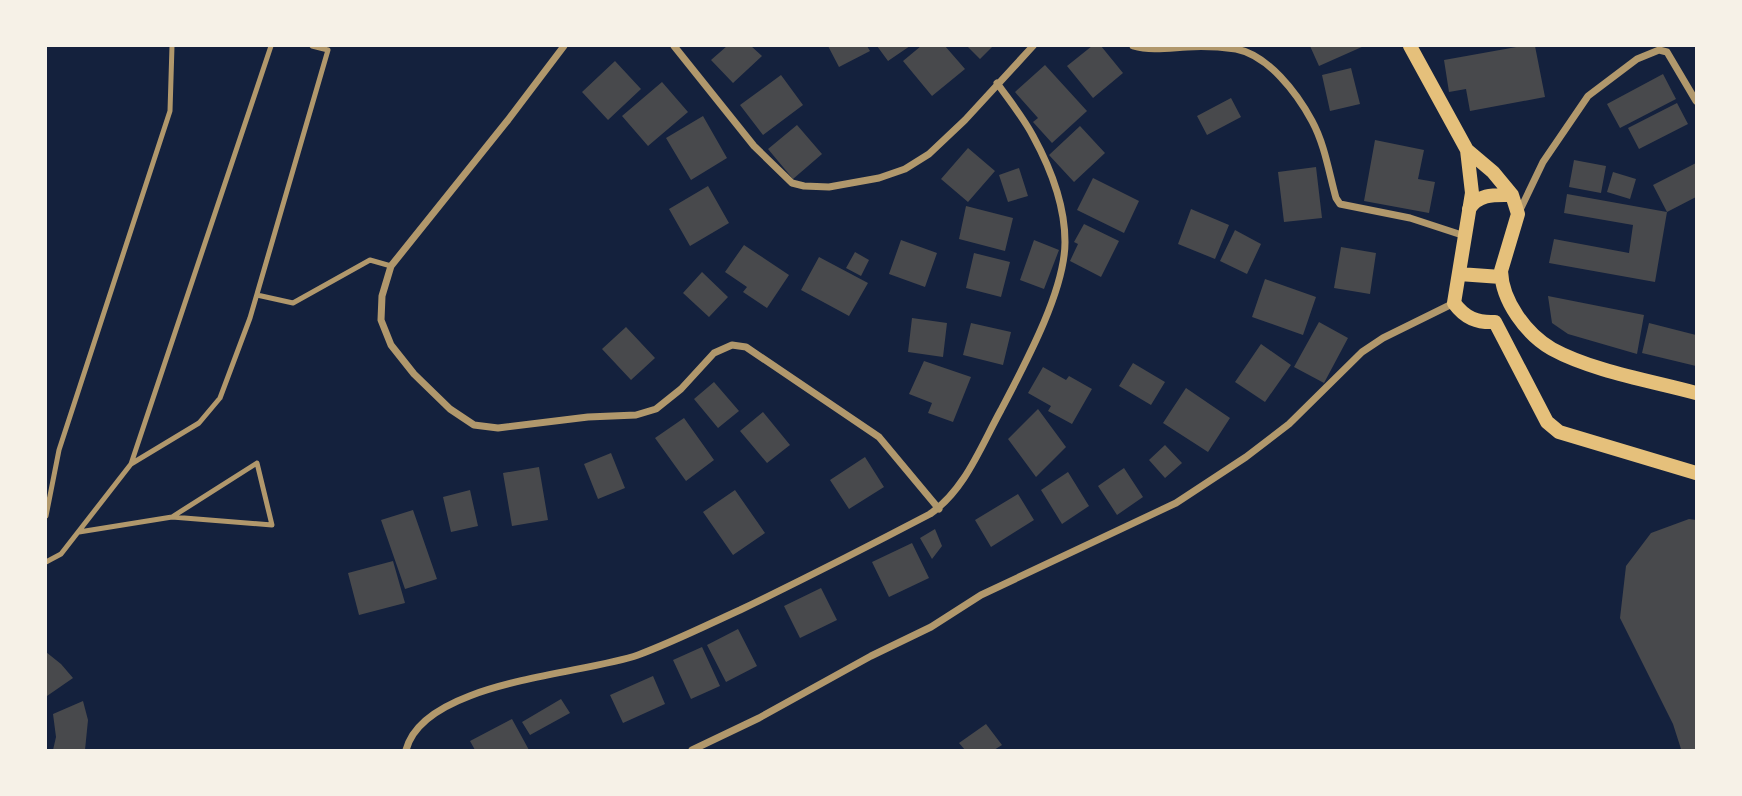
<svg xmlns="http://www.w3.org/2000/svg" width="1742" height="796" font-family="'Fira Sans Condensed',sans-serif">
	<rect width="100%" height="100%" fill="#14213d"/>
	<path fill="#48494c" d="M727 46H751L762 56 733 83 711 60Z
		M828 46H867L870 51 839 67Z
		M877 46H910L888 61Z
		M921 46H945L965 69 932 96 903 61Z
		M967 46H993L980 59Z
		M1092 46H1101L1123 73 1093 98 1067 66Z
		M1310 46H1364L1319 66Z
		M1522 46H1535L1545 97 1470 111 1466 89 1449 92 1444 60Z
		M615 61 641 89 608 120 582 92Z
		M1045 65 1087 111 1052 143 1033 122 1038 118 1015 92Z
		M1351 68 1360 104 1330 111 1322 75Z
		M1663 74 1676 99 1620 128 1607 104Z
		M781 75 803 105 763 135 740 105Z
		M662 82 688 112 648 146 622 116Z
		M1231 98 1241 117 1207 135 1197 116Z
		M1677 103 1688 124 1639 149 1628 128Z
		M703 116 727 158 691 180 666 138Z
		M797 125 822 154 793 179 768 149Z
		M1080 126 1105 153 1074 182 1049 155Z
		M1375 140 1424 150 1418 179 1435 182 1429 213 1364 201Z
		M968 148 995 171 968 202 941 179Z
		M1574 160 1606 166 1601 193 1569 187Z
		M1696 163V197L1667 212 1653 185Z
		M1316 167 1322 218 1284 222 1278 172Z
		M1019 168 1028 196 1008 202 999 175Z
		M1613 172 1636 179 1630 199 1607 192Z
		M1093 178 1139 201 1124 233 1077 210Z
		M708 186 729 223 690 246 669 209Z
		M1567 194 1667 212 1655 282 1549 263 1554 239 1629 253 1633 225 1564 213Z
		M966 206 1013 218 1005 251 959 239Z
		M1191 209 1229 225 1215 259 1178 244Z
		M1084 224 1119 241 1101 277 1070 261 1078 244 1074 242Z
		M1235 230 1261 244 1247 274 1220 261Z
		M901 240 937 253 925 287 889 274Z
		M1034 240 1059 250 1044 289 1020 280Z
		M744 245 789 275 767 308 743 292 747 287 725 272Z
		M1341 247 1376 253 1370 294 1334 288Z
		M855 252 869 260 861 276 846 268Z
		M974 253 1010 262 1001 297 966 288Z
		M819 257 868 283 849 316 801 290Z
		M702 272 728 297 709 317 683 293Z
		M1265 279 1316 297 1303 335 1252 317Z
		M1548 296 1644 315 1637 354 1568 334 1552 323Z
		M912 318 947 323 943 357 908 352Z
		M1319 322 1348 338 1324 383 1294 367Z
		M971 323 1011 332 1003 365 963 355Z
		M1649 323 1696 335V366L1642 353Z
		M626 327 655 358 631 380 602 349Z
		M1261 344 1291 365 1265 402 1235 382Z
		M924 361 971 377 953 422 928 413 932 403 909 394Z
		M1133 363 1165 382 1151 405 1119 386Z
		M1043 367 1066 380 1069 376 1092 389 1072 424 1048 411 1051 406 1028 393Z
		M714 382 739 411 718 428 694 399Z
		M1186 388 1230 418 1208 452 1163 423Z
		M1038 409 1066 447 1036 477 1008 439Z
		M763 412 790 445 767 463 740 431Z
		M684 418 714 460 686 481 655 438Z
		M1165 445 1182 463 1165 478 1149 460Z
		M611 453 625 488 598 499 584 464Z
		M865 457 884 487 849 509 830 480Z
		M539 467 548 520 512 526 503 473Z
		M1124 468 1143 497 1117 515 1098 486Z
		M1068 472 1089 506 1062 524 1041 490Z
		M470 490 478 526 451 532 443 497Z
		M735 490 765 533 733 555 703 512Z
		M1018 494 1034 520 991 547 975 520Z
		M413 510 437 579 405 589 381 520Z
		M1689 519 1696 520V749H1681L1673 724 1620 618 1626 566 1651 533Z
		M935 529 942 546 932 559 920 538Z
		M912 543 929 578 889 597 872 562Z
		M393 561 405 603 359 615 348 573Z
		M821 588 837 620 800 638 784 606Z
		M738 629 757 666 726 682 707 645Z
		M702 647 720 686 691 699 673 660Z
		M46 652 61 664 73 678 47 696Z
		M653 676 665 704 623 723 610 695Z
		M561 699 570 713 530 735 522 722Z
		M83 701 88 720 85 750H53L56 737 53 714Z
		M512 719 529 750H475L470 741Z
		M986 724 1002 745 994 750H965L959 743Z"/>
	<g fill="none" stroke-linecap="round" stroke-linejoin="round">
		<path stroke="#b1986c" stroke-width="5" d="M257 295 293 303 370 260 391 266
			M131 464 199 423 220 398 250 318 328 50 312 46
			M46 516 59 450 170 111 172 46
			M79 532 172 517 272 525 257 463 172 517
			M46 562 61 554 131 464 271 46"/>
		<path stroke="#b1986c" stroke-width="7" d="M564 46 508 120 391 266 382 296 381 320 391 345 414 374 450 409 474 425 498 428 588 417 636 415 656 409 681 389 714 353 732 345 746 347 879 437 939 509
			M674 46 754 146 792 183 804 186 829 187 879 178 905 169 929 154 965 120 1033 46
			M1133 46C1151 51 1169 48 1187 47 1202 46 1221 47 1236 49 1268 55 1297 93 1312 121 1325 145 1329 173 1336 198L1340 204 1410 218 1465 236
			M1520 210 1543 162 1588 96 1637 59 1659 50 1667 52 1696 101
			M406 750C424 681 581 675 638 655 673 642 707 625 740 610 804 579 867 547 930 514 965 490 981 446 1001 410 1024 366 1065 291 1065 242 1065 206 1050 167 1033 136 1023 117 1009 100 997 83
			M692 750 759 718 871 656 931 627 981 595 1176 503 1246 457 1289 424 1362 352 1383 338 1454 303"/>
		<path stroke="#e5c07b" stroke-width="14" d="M1410 46 1467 150 1493 172 1512 195 1518 214 1501 271C1502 301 1526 334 1552 349 1592 371 1652 381 1696 393
			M1467 150 1472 193 1454 303C1465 318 1477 323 1495 322
			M1469 209C1479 193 1496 195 1512 195
			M1459 274 1501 277
			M1495 322 1547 422 1559 432 1696 473"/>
	</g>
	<rect width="1742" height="796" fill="none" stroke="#f6f1e7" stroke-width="94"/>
</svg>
